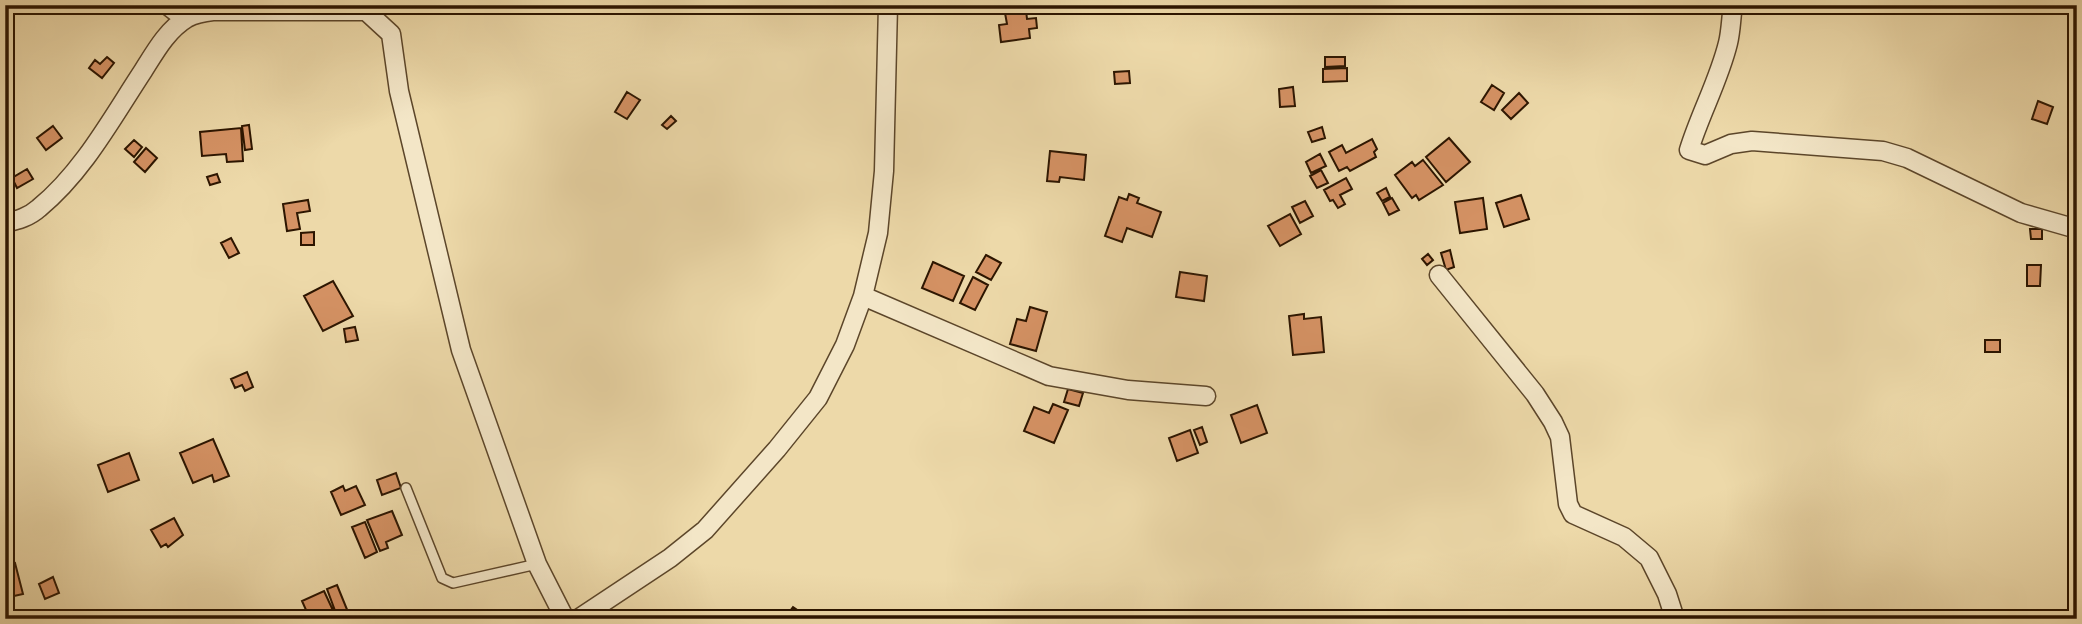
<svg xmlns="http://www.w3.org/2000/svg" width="2082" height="624" font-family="'IM FELL French Canon',serif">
	<rect width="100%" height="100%" fill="#edd9a9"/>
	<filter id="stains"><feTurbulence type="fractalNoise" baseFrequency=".00286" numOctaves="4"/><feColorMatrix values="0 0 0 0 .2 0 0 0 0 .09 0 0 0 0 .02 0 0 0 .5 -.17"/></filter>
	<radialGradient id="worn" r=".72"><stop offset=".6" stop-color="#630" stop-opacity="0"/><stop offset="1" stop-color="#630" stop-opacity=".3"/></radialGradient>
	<path fill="#d59264" stroke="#2c1500" stroke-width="2" d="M1026 10 1027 19 1036 18 1037 28 1029 29 1030 38 1001 42 999 25 1007 24 1005 13Z
		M107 57 114 63 102 78 89 68 95 60 100 64Z
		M1325 57H1345V66L1325 67Z
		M1347 68V81L1323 82V69Z
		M1129 71 1130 83 1115 84 1114 72Z
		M1492 85 1504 93 1494 110 1481 102Z
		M1293 87 1295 106 1280 107 1279 89Z
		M627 92 640 100 627 119 615 112Z
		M1519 93 1528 103 1511 119 1502 110Z
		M2038 101 2053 107 2047 124 2032 119Z
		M671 116 676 121 667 129 662 125Z
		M249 125 252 149 245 150 242 126Z
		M53 126 62 138 46 150 37 138Z
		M1322 127 1325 138 1312 142 1308 132Z
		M241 128 243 161 227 162 226 154 202 156 200 132Z
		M1449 138 1470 162 1446 182 1426 157Z
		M1372 139 1377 149 1374 152 1376 157 1350 171 1347 167 1339 171 1329 152 1342 145 1346 153Z
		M134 140 142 147 134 157 125 149Z
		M146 148 157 158 145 172 134 162Z
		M1050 151 1086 155 1084 180 1060 177 1059 182 1047 181Z
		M1320 154 1326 166 1311 173 1306 162Z
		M1423 160 1443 185 1419 200 1416 195 1412 198 1395 175 1412 162 1415 166Z
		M27 169 33 179 17 188 12 178Z
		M1321 170 1328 183 1317 188 1310 176Z
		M217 174 220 182 210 185 207 177Z
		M1346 178 1352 189 1340 195 1345 204 1338 208 1333 200 1330 201 1324 190Z
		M1386 188 1390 197 1382 201 1377 193Z
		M1129 194 1139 198 1137 203 1161 212 1152 237 1127 228 1122 242 1105 236 1119 197 1127 200Z
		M1521 195 1529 219 1504 227 1496 203Z
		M1392 198 1399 210 1389 215 1383 203Z
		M1483 198 1487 229 1460 233 1455 202Z
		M308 200 310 211 297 213 300 229 287 231 283 204Z
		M1305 201 1313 216 1300 223 1292 207Z
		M1290 214 1301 234 1280 246 1268 226Z
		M2030 229H2042V239H2031Z
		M314 232V245H301V233Z
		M231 238 239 253 229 258 221 243Z
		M1450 250 1454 267 1446 270 1441 253Z
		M1428 254 1433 260 1427 265 1422 259Z
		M986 255 1001 263 991 280 976 272Z
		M933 262 964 276 953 301 922 288Z
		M2027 265H2041L2040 286H2027Z
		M1180 272 1207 276 1204 301 1176 297Z
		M973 277 988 285 975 310 960 303Z
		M333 281 353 316 323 331 304 296Z
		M1030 307 1047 312 1036 351 1010 344 1017 319 1026 321Z
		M1304 314V319L1321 317 1324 352 1293 355 1289 316Z
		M355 327 358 340 346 342 344 329Z
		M1985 340H2000V352H1985Z
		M247 372 253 387 245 391 242 385 235 388 231 379Z
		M1068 389 1083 393 1079 406 1064 402Z
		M1053 404 1068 410 1054 443 1024 431 1034 407 1049 413Z
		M1257 405 1267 433 1241 443 1231 415Z
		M1202 427 1207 442 1200 445 1194 430Z
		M1190 430 1198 453 1177 461 1169 438Z
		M213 439 229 476 214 482 212 475 193 483 180 453Z
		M129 453 139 480 108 492 98 465Z
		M396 473 401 488 382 495 377 480Z
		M343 486 345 491 356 486 365 505 341 515 331 492Z
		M392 511 402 535 386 542 388 548 380 551 367 520Z
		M174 518 183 535 168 547 166 544 161 547 151 530Z
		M365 522 377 552 365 558 352 527Z
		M15 563 23 594 5 598V566Z
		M53 577 59 593 45 599 39 584Z
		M337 585 348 612 337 616 327 589Z
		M324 591 337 619H310L302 601Z
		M793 607 806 616 804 619H784Z"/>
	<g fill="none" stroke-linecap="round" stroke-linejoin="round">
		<defs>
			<path id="lane" d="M406 488 442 578 453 583 537 564"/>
			<path id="street" d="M167 5 185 19
				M1733 5C1731 18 1731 31 1728 43 1719 80 1700 114 1689 150L1705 155 1731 144 1752 141 1883 151 1907 158 2021 213 2077 229
				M5 223C18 220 29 217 39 208 83 172 112 118 143 71 155 52 167 30 187 18 196 13 203 12 213 11H366L391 34 399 91 461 350 537 564 565 619
				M1439 275 1535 394 1553 422 1560 437 1568 504 1573 514 1624 537 1649 558 1667 594 1675 619
				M863 296 1049 376 1128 390 1206 396
				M578 619 670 558 705 530 777 449 818 398 845 345 863 296 878 233 884 171 888 5"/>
		</defs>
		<use href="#lane" stroke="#5c462a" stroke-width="12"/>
		<use href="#street" stroke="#5c462a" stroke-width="21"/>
		<use href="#lane" stroke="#f3e6c7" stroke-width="9"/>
		<use href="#street" stroke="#f3e6c7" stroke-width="18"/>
	</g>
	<rect width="2082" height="624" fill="none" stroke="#edd9a9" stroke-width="28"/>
	<rect x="7" y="7" width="2068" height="610" fill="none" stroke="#2c1500" stroke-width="3.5"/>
	<rect x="14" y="14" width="2054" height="596" fill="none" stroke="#2c1500" stroke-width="2"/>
	<rect width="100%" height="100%" filter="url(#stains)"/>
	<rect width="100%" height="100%" fill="url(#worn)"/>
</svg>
